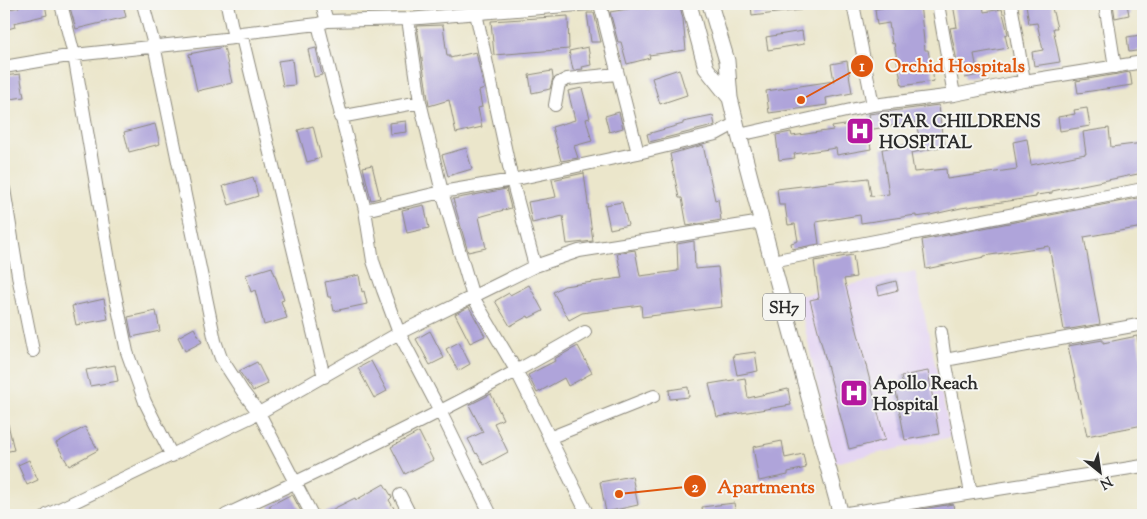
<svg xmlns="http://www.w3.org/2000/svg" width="1147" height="519" font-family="'Sorts Mill Goudy',serif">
	<rect width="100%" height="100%" fill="#f6f6f2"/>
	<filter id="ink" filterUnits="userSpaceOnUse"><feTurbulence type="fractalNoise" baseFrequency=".02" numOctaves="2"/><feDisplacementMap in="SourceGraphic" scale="10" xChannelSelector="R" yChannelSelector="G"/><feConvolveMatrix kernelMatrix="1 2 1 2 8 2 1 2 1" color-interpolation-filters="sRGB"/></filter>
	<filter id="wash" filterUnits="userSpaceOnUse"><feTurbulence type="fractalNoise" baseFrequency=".0096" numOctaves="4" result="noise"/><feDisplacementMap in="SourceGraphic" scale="20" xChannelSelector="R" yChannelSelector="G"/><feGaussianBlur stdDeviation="1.12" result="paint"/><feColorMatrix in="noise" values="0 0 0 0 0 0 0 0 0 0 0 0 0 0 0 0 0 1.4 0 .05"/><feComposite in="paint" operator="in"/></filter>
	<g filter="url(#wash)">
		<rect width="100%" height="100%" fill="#ebe6cb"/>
		<path fill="#e3d3f3" d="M915 271 951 437 834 463 798 296Z"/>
		<g id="blocks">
			<path fill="#afa4da" d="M19 4H45L47 15 14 23 15 27 4 30V10L19 7Z
				M69 4H85L86 6 98 4H123L126 17 76 29Z
				M751 4H801V10L752 16Z
				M910 4H920L925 50H928L934 81 902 86 894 43 892 44 889 23 877 25 875 9Z
				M953 4H983L984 12 1002 9 1008 34 1005 35 1008 48 974 54 978 75 965 78 962 64 958 66 950 28 957 27Z
				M1026 4H1051L1057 28H1053L1060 62 1034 66 1032 52 1043 50 1037 23 1029 24Z
				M1113 4H1127L1129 15 1115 18Z
				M645 6 646 9 680 6 683 19 686 50 649 55 650 58 627 64 621 42H618L610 12Z
				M587 13H594L601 42H591Z
				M568 16 569 49 494 55 491 21Z
				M443 25 447 56H450V58L476 52 484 89 479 91 482 107 478 108 482 127 456 133 449 100 429 106 417 26Z
				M802 31 804 44 768 50 766 37Z
				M1141 35 1143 50 1129 52 1127 37Z
				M224 47 232 83 197 91 189 54Z
				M588 47 591 65 582 67 583 69 573 70 569 51Z
				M316 48 322 75 314 77 308 50Z
				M292 59 295 85 283 86 278 61Z
				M847 61 852 93 826 98 827 105 769 113 766 91 834 81 831 64Z
				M679 69 687 95 660 104 652 78Z
				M552 71 553 78 550 89 532 93 529 75Z
				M1130 72 1132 85 1078 93 1076 81Z
				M20 74 24 97 4 100V76Z
				M582 88 590 118 586 119 592 141 574 146 578 158 561 161 552 127 575 120 568 91Z
				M939 105 942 135H943L945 146 911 153 914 172 946 169 947 179 1017 169 1013 142 1027 139 1031 165 1080 155 1086 154 1083 132 1109 128 1111 147 1143 143V173L1052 191V193L1036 195V197L961 208 930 215 916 217V215L861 223 860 215 816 222 819 244 792 249 791 243 798 241 795 224 788 225 785 205H779L777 189 868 178 871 196 889 194 882 149 920 142 916 122 868 130 871 149 837 155 836 148 794 154 795 158 779 160 776 135 791 132 792 136 833 130 832 127 870 121 869 114Z
				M1087 108 1090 126 1060 131 1058 117 1075 114 1074 110Z
				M619 112 623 128 609 132 605 116Z
				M713 116 715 125 713 126 649 142 647 134 683 124V122Z
				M406 121 407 132 390 134 389 123Z
				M155 124 160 144 129 152 124 132Z
				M313 126 321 158 307 162 298 130Z
				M703 145 715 200 718 199 721 220 687 226 682 198H679L670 154Z
				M466 148 472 169 448 176 442 155Z
				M372 165 380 198 371 200 363 167Z
				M584 173 593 241 567 244 563 216 532 223 528 202 556 197 552 180Z
				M253 177 258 196 229 205 223 186Z
				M506 189 511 208 479 217 486 248 468 252 453 199Z
				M1143 197V227L1084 237 1100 324 1064 330 1049 246 984 256V257L926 269 922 240Z
				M622 202 628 225 610 229 605 205Z
				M424 205 429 228 407 233 402 210Z
				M694 241 695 269 718 267 722 307 642 317 641 305 582 313 569 320 553 292 564 286 622 278 617 253 635 250 640 276 678 271 677 244Z
				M853 255 856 277 844 279 885 440 849 449 810 300 819 298 814 261Z
				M272 267 284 300 281 301 287 318 264 325 255 290 251 292 246 275Z
				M359 275 362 292 364 291 367 304 334 311 331 297H328L325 282Z
				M896 281 898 290 879 295 877 286Z
				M529 285 543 311 529 318 528 316 510 326 495 301 509 293 510 295Z
				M104 299 108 319 76 325 72 306Z
				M469 307 485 336 470 343 455 314Z
				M156 311 160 331 132 337 128 317Z
				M194 328 202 342 185 351 178 337Z
				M430 331 444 358 430 365 416 339Z
				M1137 336 1143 368V425L1087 436 1068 346 1103 340V343Z
				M459 342 470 364 458 371 446 349Z
				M578 346 592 373 568 386 564 378 537 393 528 375 555 361 554 359Z
				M755 352 758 371 737 375 733 355Z
				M371 361 387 391 374 398 358 368Z
				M257 362 268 384 253 391 239 371Z
				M115 365 118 381 90 386 86 370Z
				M928 371 939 434 905 440 896 391 903 389 901 376Z
				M745 378 748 398 788 389 791 405 717 417 709 384Z
				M688 387 689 397 670 399 669 390Z
				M491 394 503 419 494 423 508 452 484 465 477 453 476 454 468 439 483 432 469 405Z
				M4 424H8L14 450 4 452Z
				M85 427 98 450 69 466 56 443Z
				M419 432 433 460 405 474 391 447Z
				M782 441 785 458 803 454 806 468 788 472V475L759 481 753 447Z
				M29 460 38 480 27 485 18 465Z
				M632 476 638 505 606 512 600 482Z
				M384 484 392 497 389 500 398 515H321L355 498 356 500Z
				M292 494 303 515H274L269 506Z
				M734 503 736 515H703L702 507Z
				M953 504 954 511 920 515H885Z"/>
		</g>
	</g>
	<g filter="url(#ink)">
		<use href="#blocks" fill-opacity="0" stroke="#8b887b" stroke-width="1"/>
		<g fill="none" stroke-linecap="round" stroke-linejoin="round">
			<defs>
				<path id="minor" d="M61 4 74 55 113 284 127 352 145 402 172 456
					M143 4 154 45 215 341 221 358 243 392 259 413 312 515
					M227 4 234 38
					M322 4 327 21 408 19 590 4
					M853 4 873 105
					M938 4 954 95
					M1011 4 1024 81
					M1105 4 1115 67
					M408 19 420 102 442 192 473 297 517 372 588 515
					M318 24 365 210 373 261 383 290 399 333 440 411 491 515
					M241 33 324 377
					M4 67 74 55 234 38 241 33 318 24 327 21
					M555 105 559 83 567 79 617 74
					M340 117 420 102
					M739 135 873 105 954 95 1024 81 1143 62
					M638 153 716 134 736 123
					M4 189 19 281 33 351
					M365 210 442 192 512 180 638 153 600 4
					M772 261 1143 189
					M535 266 579 251 762 222
					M941 332 945 360 971 493
					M945 360 1138 325
					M549 438 654 396
					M400 495 410 515
					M841 514 1143 466
					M47 515 259 413 399 333 535 266 512 180 474 4
					M226 515C348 458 469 400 585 332"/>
				<path id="major" d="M689 4 706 68 730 98
					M710 4 727 61 730 98 739 135 772 261 841 515"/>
			</defs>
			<use href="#minor" stroke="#8b887b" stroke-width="14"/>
			<use href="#major" stroke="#8b887b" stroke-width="17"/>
			<use href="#minor" stroke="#fff" stroke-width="12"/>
			<use href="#major" stroke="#fff" stroke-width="15"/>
		</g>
	</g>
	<defs>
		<symbol id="hospital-square" viewBox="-11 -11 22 22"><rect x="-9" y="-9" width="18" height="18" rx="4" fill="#b5179e" stroke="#f6f6f2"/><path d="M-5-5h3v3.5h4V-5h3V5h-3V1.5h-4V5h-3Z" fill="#fff"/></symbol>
	</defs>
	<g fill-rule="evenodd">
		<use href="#hospital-square" x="844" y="115" width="32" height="32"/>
		<use href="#hospital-square" x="838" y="377" width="32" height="32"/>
	</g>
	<g text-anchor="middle" stroke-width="4" stroke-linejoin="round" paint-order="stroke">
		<rect fill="#f6f6f2" stroke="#686867" stroke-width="1" x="763" y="293.5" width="42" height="27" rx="4"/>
		<g font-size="16" font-weight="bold" fill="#2b2b2b">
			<text x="784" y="313">SH7</text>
		</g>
		<g font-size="18" font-weight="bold" fill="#2b2b2b" stroke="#f6f6f2" text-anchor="start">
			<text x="879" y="127">STAR CHILDRENS<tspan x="879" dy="21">HOSPITAL</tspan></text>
			<text x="873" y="389">Apollo Reach<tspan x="873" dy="21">Hospital</tspan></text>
		</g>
	</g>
	<path fill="none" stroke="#df570e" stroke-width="2" d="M801 100L862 66M619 494L695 486"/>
	<g fill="#df570e" stroke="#f6f6f2" stroke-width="2">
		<circle cx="801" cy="100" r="5"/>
		<circle cx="619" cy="494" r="5"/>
		<circle cx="862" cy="66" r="12"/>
		<circle cx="695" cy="486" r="12"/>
	</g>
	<g font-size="15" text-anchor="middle" font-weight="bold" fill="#fff">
		<text x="862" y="71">1</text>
		<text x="695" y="492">2</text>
	</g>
	<g font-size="19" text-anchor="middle" font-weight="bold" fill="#df570e" stroke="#f6f6f2" stroke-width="4" stroke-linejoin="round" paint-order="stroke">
		<text x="955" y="72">Orchid Hospitals</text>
		<text x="766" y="493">Apartments</text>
	</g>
	<rect width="1147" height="519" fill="none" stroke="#f6f6f2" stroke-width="20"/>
	<g transform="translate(1100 472) rotate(150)" stroke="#f6f6f2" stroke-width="4" paint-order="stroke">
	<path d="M0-4L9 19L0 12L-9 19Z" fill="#2b2b2b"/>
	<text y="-8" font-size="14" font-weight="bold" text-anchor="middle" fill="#2b2b2b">N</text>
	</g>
</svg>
